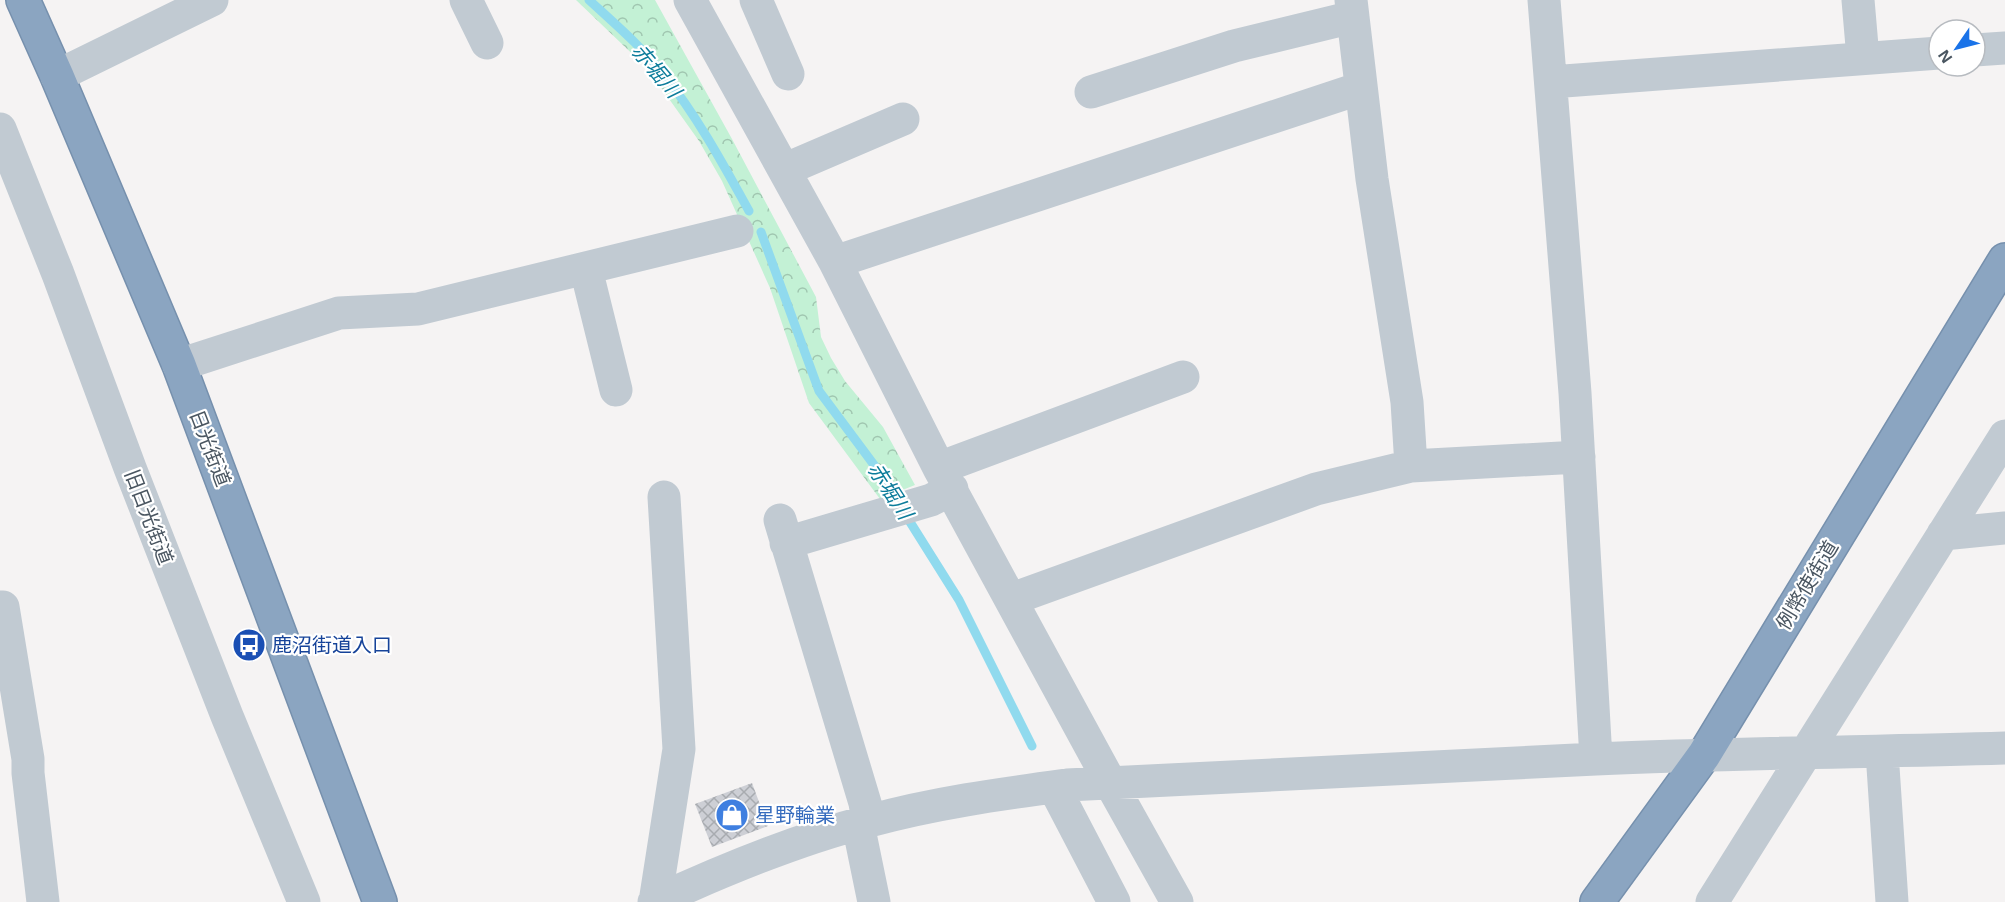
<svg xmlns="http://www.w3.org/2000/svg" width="2005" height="902" font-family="Arial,'Noto Sans JP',sans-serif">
	<defs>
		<pattern id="forest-crowns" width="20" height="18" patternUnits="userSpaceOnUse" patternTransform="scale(1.5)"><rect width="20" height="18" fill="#c3f1d5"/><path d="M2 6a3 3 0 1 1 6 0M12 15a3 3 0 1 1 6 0" fill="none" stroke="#a0c6b0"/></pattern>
		<pattern id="building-cross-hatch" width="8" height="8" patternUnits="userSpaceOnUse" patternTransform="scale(1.5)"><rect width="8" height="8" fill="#cdcfd5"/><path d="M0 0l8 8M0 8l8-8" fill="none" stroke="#a8abb0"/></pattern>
	</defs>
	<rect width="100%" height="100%" fill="#f5f3f3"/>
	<path fill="url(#forest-crowns)" d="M576 0H655L732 139 816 297 821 337 831 358 845 381 883 427 915 485 880 499 809 403 770 288 722 181 699 141 647 68Z"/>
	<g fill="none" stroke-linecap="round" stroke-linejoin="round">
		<path stroke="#90daee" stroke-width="9" d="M589 0C615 24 642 47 664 75 697 116 723 164 749 211
			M761 232 819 391 886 481 898 502
			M905 514 959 600 1032 746"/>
	</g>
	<path fill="url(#building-cross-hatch)" d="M752 783 768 826 712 847 695 804Z"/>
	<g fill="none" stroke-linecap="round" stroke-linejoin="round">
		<defs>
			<path id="highway" d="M23 0 57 76 179 365 380 902
				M1597 902 1704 755 2005 260"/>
		</defs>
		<use href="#highway" stroke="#7690ad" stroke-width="36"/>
		<path stroke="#c1cad2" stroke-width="33" d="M466 0 487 43
			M690 0 835 262 939 468 1111 784 1177 902
			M756 0 788 74
			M1351 0 1372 179 1407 402 1411 466
			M1544 0 1575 393 1596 759C1732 753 1869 752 2005 748
			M1858 0 1863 58
			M1975 50 2005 48
			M57 76 212 0
			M1551 82 1939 53
			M1091 92 1234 46 1353 17
			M0 129 58 274 130 468 227 716 304 902
			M784 170 903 119
			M835 262 1361 88
			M586 269 616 390
			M179 365 339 313 418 309 737 231
			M939 468 1183 377
			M780 520 865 803 868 821
			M1943 534 2005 528
			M786 543 931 500 952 489
			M1012 599 1316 489 1411 466 1579 457
			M0 607H3L28 759V773L43 902
			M1882 752 1892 902
			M1054 787 1114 902
			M858 824 874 902
			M654 902C723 870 795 840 869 821 934 803 1001 794 1067 785L1596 759
			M655 902 679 749 664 497
			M1712 902 2005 436"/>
		<use href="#highway" stroke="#8ba5c1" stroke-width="33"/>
	</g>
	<defs>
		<symbol id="bus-disc" viewBox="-11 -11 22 22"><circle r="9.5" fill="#1a4fb4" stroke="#fff"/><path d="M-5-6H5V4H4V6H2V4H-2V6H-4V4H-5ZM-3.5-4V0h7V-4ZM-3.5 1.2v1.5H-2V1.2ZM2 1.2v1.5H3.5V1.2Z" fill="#fff"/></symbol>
		<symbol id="shop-disc" viewBox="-11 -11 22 22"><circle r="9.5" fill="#3f7fe0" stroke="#fff"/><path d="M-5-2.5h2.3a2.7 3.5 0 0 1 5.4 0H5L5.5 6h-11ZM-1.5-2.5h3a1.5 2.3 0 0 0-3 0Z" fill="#fff"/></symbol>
	</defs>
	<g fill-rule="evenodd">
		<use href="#bus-disc" x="230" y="626" width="38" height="38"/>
		<use href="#shop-disc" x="713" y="796" width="38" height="38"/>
	</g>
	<g text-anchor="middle" stroke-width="4.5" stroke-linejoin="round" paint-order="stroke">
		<g font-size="20" fill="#4a5661" stroke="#fff">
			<text transform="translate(210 448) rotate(69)" y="7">日光街道</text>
			<text transform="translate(149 517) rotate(69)" y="7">旧日光街道</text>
			<text transform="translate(1807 585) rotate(-59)" y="7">例幣使街道</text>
		</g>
		<g font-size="20" fill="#164399" stroke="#fff" text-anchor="start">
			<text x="272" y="652">鹿沼街道入口</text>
		</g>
		<g font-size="20" fill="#366cbe" stroke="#fff" text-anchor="start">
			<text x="755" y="822">星野輪業</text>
		</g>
		<g font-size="21" font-style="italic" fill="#0c7c9b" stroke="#fff">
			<text transform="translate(656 71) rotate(50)" y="7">赤堀川</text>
			<text transform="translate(890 491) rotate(57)" y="7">赤堀川</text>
		</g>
	</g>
	<g transform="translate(1957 48) rotate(235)"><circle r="28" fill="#ffffff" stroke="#b7bbc0" stroke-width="1.5"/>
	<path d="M0-4.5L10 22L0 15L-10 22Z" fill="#1a73e8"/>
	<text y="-9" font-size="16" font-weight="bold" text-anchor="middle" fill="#4a5661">N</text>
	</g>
</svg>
